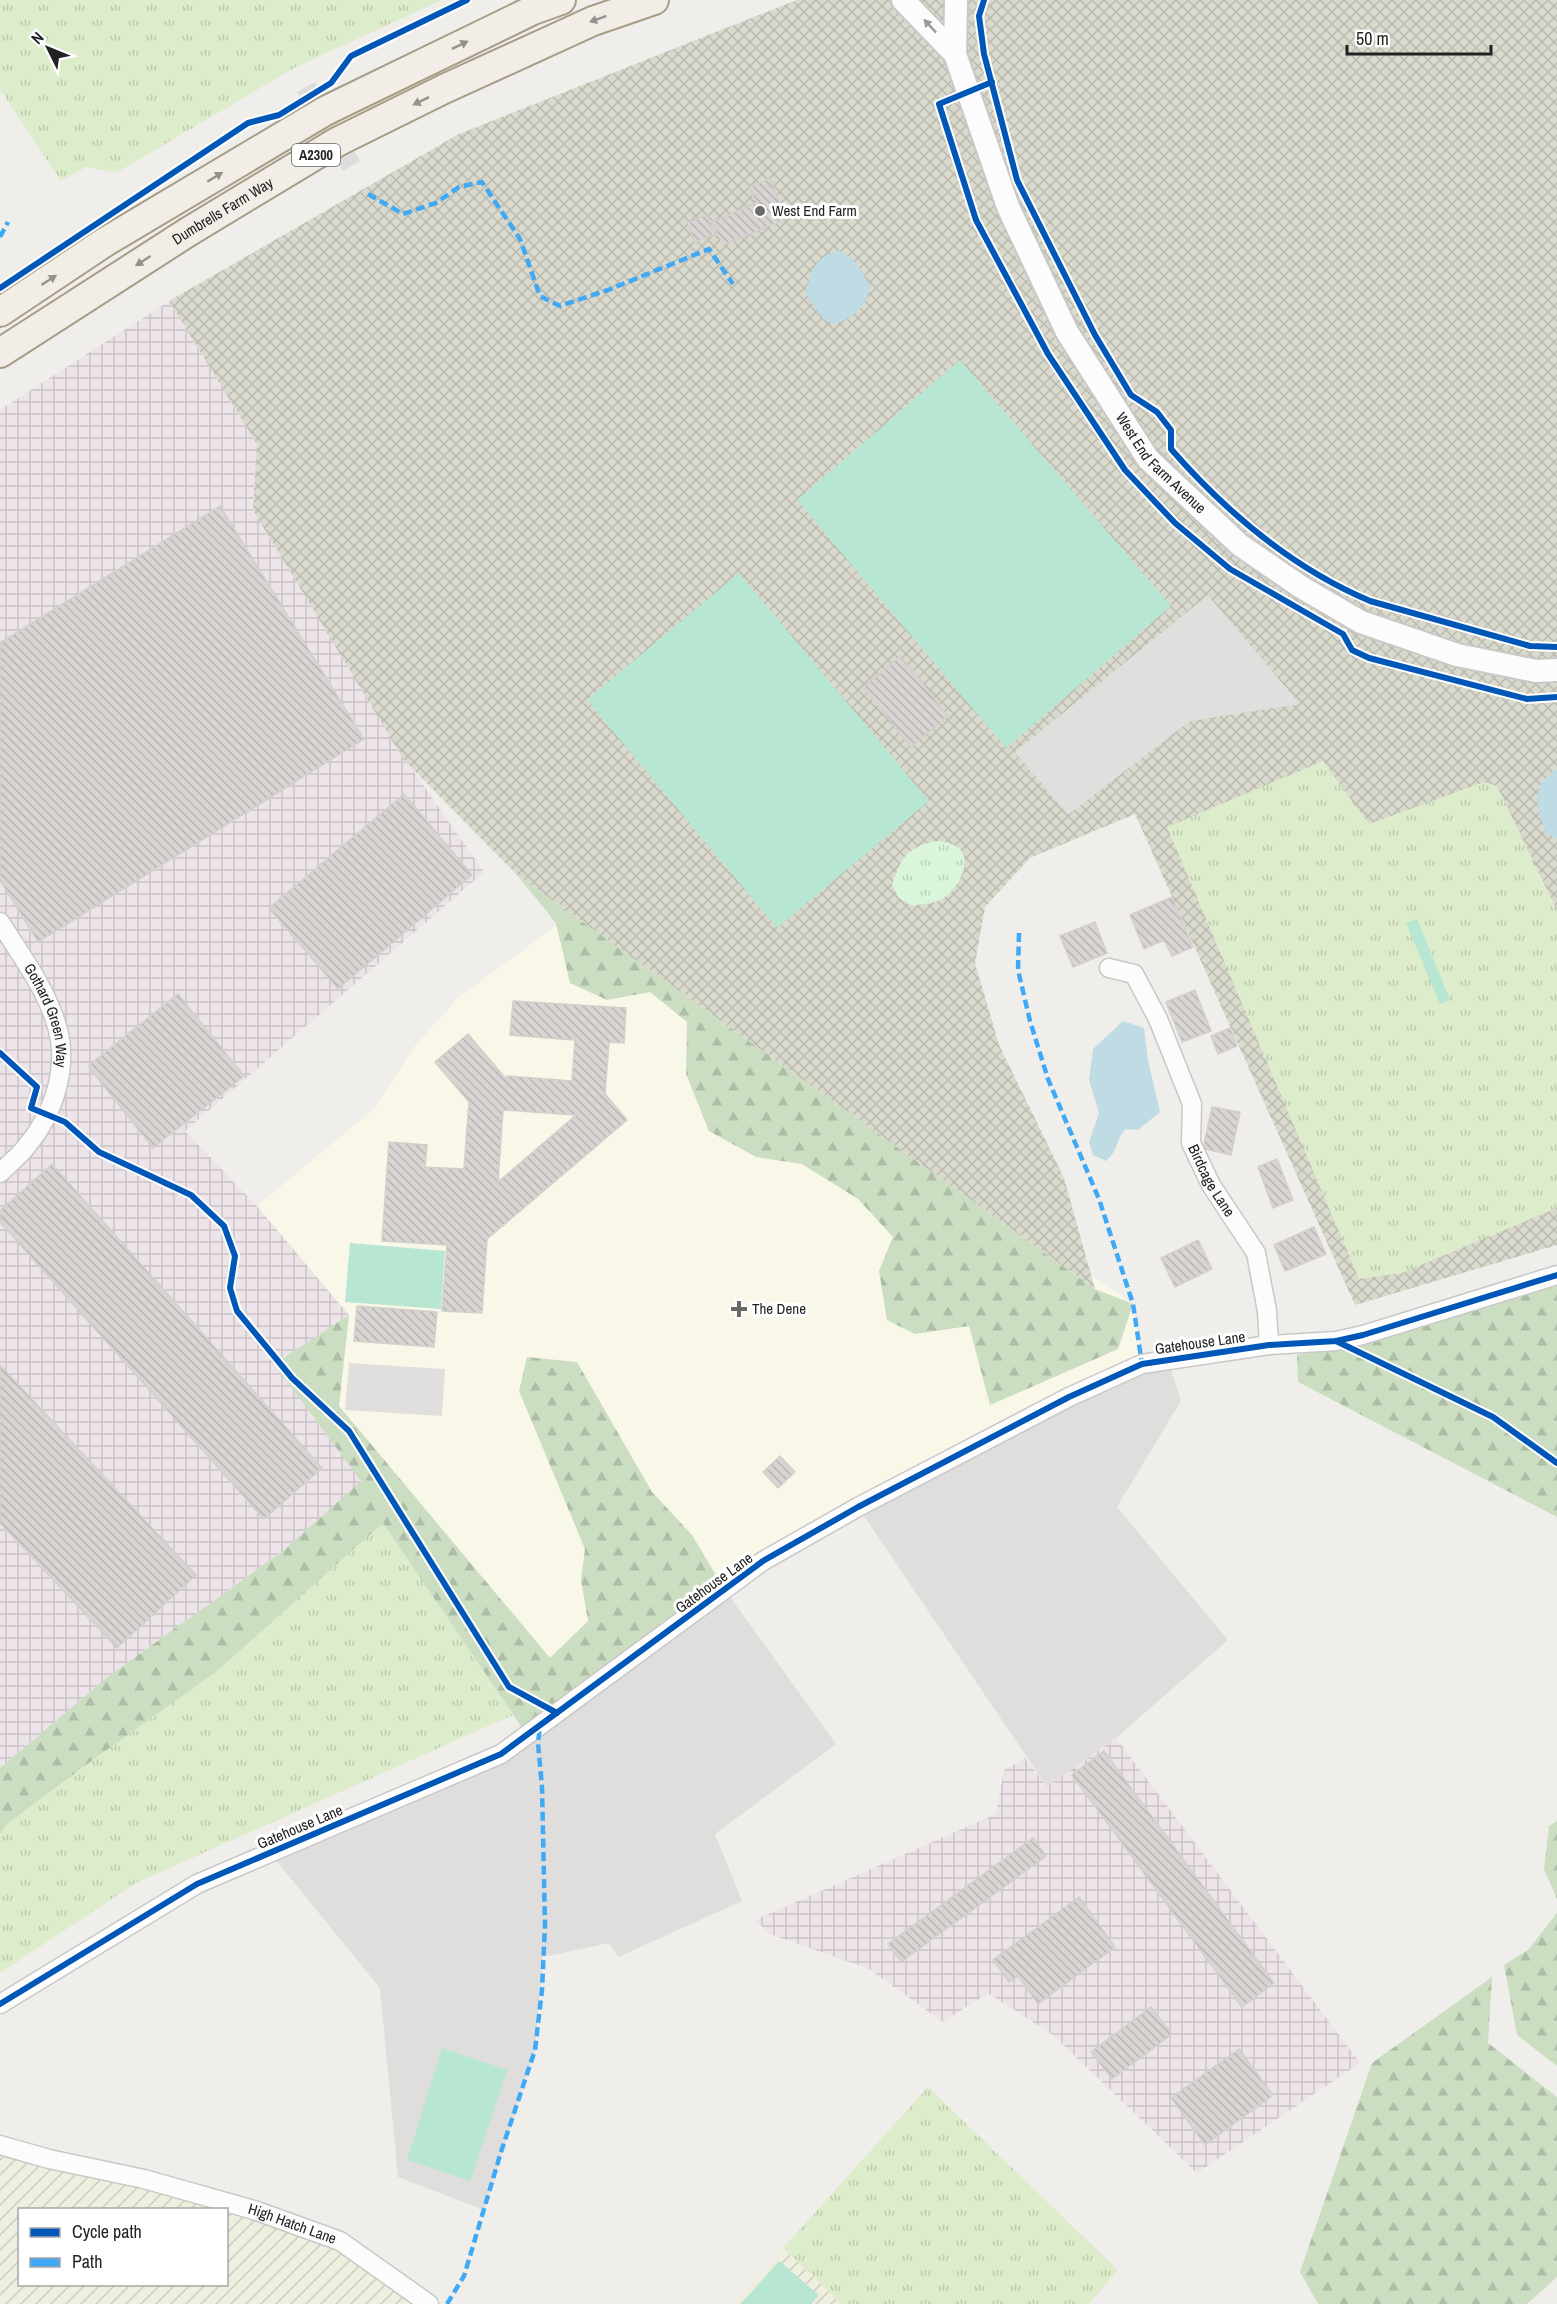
<svg xmlns="http://www.w3.org/2000/svg" width="1557" height="2304" font-family="'Archivo Narrow',sans-serif">
	<defs>
		<pattern id="industrial-grid" width="8" height="8" patternUnits="userSpaceOnUse" patternTransform="scale(1.5)"><rect width="8" height="8" fill="#ede4e9"/><path d="M0 4h8M4 0v8" fill="none" stroke="#cbc3c8"/></pattern>
		<pattern id="construction-cross-hatch" width="8" height="8" patternUnits="userSpaceOnUse" patternTransform="scale(1.5)"><rect width="8" height="8" fill="#d9d9cd"/><path d="M0 0l8 8M0 8l8-8" fill="none" stroke="#babab0"/></pattern>
		<pattern id="farmland-furrows" width="10" height="10" patternUnits="userSpaceOnUse" patternTransform="scale(1.5)"><rect width="10" height="10" fill="#efefdf"/><path d="M-1 1l2-2M0 10L10 0M9 11l2-2" fill="none" stroke="#cdcdbf"/></pattern>
		<pattern id="grass-tufts" width="24" height="20" patternUnits="userSpaceOnUse" patternTransform="scale(1.5)"><rect width="24" height="20" fill="#ddeccb"/><path d="M3 7l-1-3M5 7V3M7 7l1-3M15 17l-1-3M17 17v-4M19 17l1-3" fill="none" stroke="#bdcaae"/></pattern>
		<pattern id="forest-firs" width="22" height="20" patternUnits="userSpaceOnUse" patternTransform="scale(1.5)"><rect width="22" height="20" fill="#cbdec1"/><path d="M5 1l3.5 6h-7zM16 11l3.5 6h-7z" fill="#aebea6"/></pattern>
		<pattern id="park-tufts" width="24" height="20" patternUnits="userSpaceOnUse" patternTransform="scale(1.5)"><rect width="24" height="20" fill="#daf5da"/><path d="M3 7l-1-3M5 7V3M7 7l1-3M15 17l-1-3M17 17v-4M19 17l1-3" fill="none" stroke="#bbd2bb"/></pattern>
		<pattern id="building-back-hatch" width="6" height="6" patternUnits="userSpaceOnUse" patternTransform="scale(1.5)"><rect width="6" height="6" fill="#d7d4d2"/><path d="M-1 5l2 2M0 0l6 6M5-1l2 2" fill="none" stroke="#b8b6b4"/></pattern>
	</defs>
	<rect width="100%" height="100%" fill="#f0eeeb"/>
	<path fill="#dfdedc" d="M1168 1360 1181 1401 1117 1507 1228 1640 1116 1738 1047 1787 858 1507Z
		M725 1590 836 1744 715 1834 742 1901 618 1957 609 1943 543 1957 535 2050 484 2210 398 2177 380 1988 270 1853 501 1754Z"/>
	<path fill="url(#industrial-grid)" d="M169 301 257 444 253 510 397 748 484 872 185 1131 257 1206 349 1315 274 1364 362 1481 284 1550 109 1676 0 1768V410Z
		M1116 1738 1360 2063 1197 2173 1053 2035 988 1993 943 2022 869 1969 770 1934 755 1920 996 1814 1004 1770 1025 1758 1047 1787Z"/>
	<path fill="#f8f7e8" d="M572 914 1133 1304 1142 1364 858 1507 581 1695 339 1406 349 1315 257 1206 376 1107 414 1047 459 997Z"/>
	<path fill="url(#construction-cross-hatch)" d="M797 0H1557V1245L1355 1305 1135 814 1030 858 985 907 975 963 999 1045 1064 1178 1095 1289 517 875 404 760 253 510 257 444 169 301 459 134Z"/>
	<path fill="url(#farmland-furrows)" fill-rule="evenodd" d="M0 2145 340 2241 429 2304H0ZM20 2210H226V2284H20Z
		M783 2248 842 2304H734Z"/>
	<path fill="url(#grass-tufts)" d="M0 0H442L294 68 116 173 86 167 61 181 0 90Z
		M1323 761 1369 824 1484 782 1497 786 1557 910V1208L1402 1273 1359 1279 1167 827Z
		M383 1523 513 1715 136 1883 0 1973V1834L6 1825 90 1762 217 1671Z
		M928 2087 1118 2270 1089 2304H842L783 2248Z"/>
	<path fill="url(#forest-firs)" d="M517 875 1095 1289 1133 1304 1118 1349 990 1405 969 1326 915 1334 887 1320 879 1271 893 1237 858 1199 802 1164 756 1157 709 1131 686 1074 687 1022 650 992 607 1000 570 983 556 923Z
		M1557 1275V1517L1298 1382 1297 1355 1319 1351 1364 1335Z
		M349 1315 339 1406 550 1658 588 1621 581 1580 585 1549 519 1391 527 1357 577 1362 652 1492 692 1535 725 1590 527 1735 383 1523 217 1671 90 1762 6 1825 0 1834V1768L109 1676 284 1550 361 1481 274 1364Z
		M1557 1821V1899L1544 1869 1549 1826Z
		M1557 1913V2066L1517 2035 1504 1965 1529 1949Z
		M1492 1977 1488 2043 1557 2097V2277L1527 2304H1318L1300 2272 1372 2063Z"/>
	<path fill="url(#park-tufts)" d="M934 841C964 842 973 858 957 884 953 890 947 897 940 900 932 904 921 904 912 906L899 898 892 885C902 856 905 850 934 841Z"/>
	<path fill="#b7e6d2" d="M960 360 1171 606 1006 748 797 500Z
		M739 573 929 801 777 928 587 700Z
		M1417 919 1450 1000 1440 1004 1406 923Z
		M350 1243 445 1251 441 1309 345 1302Z
		M442 2048 507 2070 470 2181 407 2160Z
		M779 2261 819 2295 811 2304H741Z"/>
	<path fill="#e0dfde" d="M1208 595 1300 704 1190 721 1068 815 1015 752Z
		M349 1363 445 1369 442 1416 345 1410Z"/>
	<path fill="#bfdbe3" d="M839 250 854 260 871 286C865 307 856 317 835 324L824 320 806 295C811 269 813 259 839 250Z
		M1557 769V839L1545 832C1537 805 1528 788 1557 769Z
		M1123 1021 1144 1028 1148 1060 1160 1112 1138 1130 1126 1129C1115 1140 1119 1150 1106 1161L1093 1155 1089 1142 1099 1113 1089 1080 1093 1049Z"/>
	<path fill="#dedddd" d="M315 82 360 161 343 171 297 92Z"/>
	<path fill="url(#building-back-hatch)" stroke="#d3d0cc" stroke-width="1.5" fill-rule="evenodd" d="M770 179 786 219 723 245 712 222 756 203 749 187Z
		M707 215 715 234 695 242 687 223Z
		M220 506 364 739 38 942 0 880V643Z
		M901 656 948 716 911 747 863 687Z
		M404 794 472 875 338 989 269 908Z
		M1172 897 1193 947 1172 956 1164 940 1144 949 1130 915Z
		M1095 922 1107 953 1073 967 1060 936Z
		M1195 990 1211 1031 1182 1042 1166 1002Z
		M178 994 244 1076 153 1148 88 1066Z
		M513 1001 626 1008 624 1043 609 1042 605 1094 627 1120 487 1239 482 1313 442 1311 447 1245 382 1241 389 1142 427 1145 425 1167 464 1169 469 1102 435 1062 468 1034 507 1080V1076L572 1081 575 1040 510 1035ZM503 1110 576 1115 498 1182Z
		M1230 1028 1237 1046 1218 1054 1211 1036Z
		M1212 1107 1240 1112 1231 1155 1206 1149 1204 1144Z
		M1277 1159 1293 1200 1273 1208 1258 1167Z
		M52 1164 322 1468 264 1519 0 1222V1211Z
		M1314 1227 1326 1254 1285 1271 1274 1245Z
		M1198 1240 1212 1269 1175 1287 1161 1258Z
		M357 1306 437 1312 434 1347 354 1341Z
		M0 1365 196 1575 117 1648 0 1523Z
		M780 1456 795 1472 778 1488 763 1472Z
		M1104 1751 1274 1983 1242 2007 1072 1775Z
		M1033 1838 1046 1856 901 1962 888 1944Z
		M1079 1897 1115 1947 1038 2004 1018 1976 1009 1982 993 1960Z
		M1151 2007 1172 2034 1112 2079 1091 2052Z
		M1239 2049 1273 2095 1205 2145 1171 2098Z"/>
	<g fill="none" stroke-linecap="round" stroke-linejoin="round">
		<defs>
			<g id="minor">
				<path id="s1" d="M0 922C20 954 45 987 56 1023 70 1066 54 1114 26 1147 19 1156 9 1164 0 1173"/>
				<path id="s2" d="M1109 968 1134 974 1158 1019 1192 1104 1191 1143 1211 1185 1256 1253 1267 1311 1269 1345"/>
				<path d="M0 2004 197 1884 501 1754 763 1561 858 1507 1069 1397 1142 1364 1269 1345 1336 1341 1363 1335 1557 1275"/>
				<path id="s3" d="M0 2145 49 2159 144 2179 254 2210 340 2241 429 2304"/>
			</g>
			<g id="tertiary">
				<path d="M903 0 955 54"/>
				<path id="s4" d="M956 0 955 54 1008 207 1067 332 1148 459 1240 545 1301 587 1361 622 1457 655 1536 671 1557 670"/>
			</g>
			<g id="primary">
				<path d="M0 312 105 242 325 111 533 10 561 0"/>
				<path id="s5" d="M0 353 188 232 337 142 444 89 593 21 654 0"/>
			</g>
		</defs>
		<use href="#minor" stroke="#c9c8c7" stroke-width="21"/>
		<use href="#tertiary" stroke="#c9c8c7" stroke-width="26"/>
		<use href="#primary" stroke="#a79c86" stroke-width="32"/>
		<use href="#minor" stroke="#fdfcfc" stroke-width="18"/>
		<use href="#tertiary" stroke="#fdfcfc" stroke-width="22"/>
		<use href="#primary" stroke="#f3ede7" stroke-width="28"/>
		<path stroke="#3fa9f5" stroke-width="4.5" stroke-dasharray="9 4.5" stroke-linecap="butt" d="M368 194 403 214 436 203 459 187 482 182 520 239 540 296 560 306 608 290 709 249 733 284
			M0 237 8 222
			M1019 933 1018 970 1030 1021 1048 1079 1099 1199 1133 1304 1142 1364
			M447 2304 464 2276 501 2152 535 2050 542 1990 545 1925 542 1787 538 1743 540 1725"/>
		<defs>
			<path id="cycleway" d="M984 0 979 16 984 54 1017 180 1095 335 1131 395 1157 412 1171 430V449C1226 512 1292 568 1370 601L1530 646 1557 647
				M992 82 939 104 976 220 1048 354 1125 470 1175 523 1230 569 1343 634 1352 650 1369 658 1527 699 1557 697
				M0 288 248 123 279 115 331 83 351 56 467 0
				M0 1053 37 1087 31 1108 65 1122 99 1152 191 1195 224 1226 235 1256 230 1288 237 1311 292 1378 349 1431 509 1687 557 1713
				M1336 1341 1493 1417 1557 1463
				M0 2004 197 1884 501 1754 763 1561 858 1507 1069 1397 1142 1364 1269 1345 1336 1341 1363 1335 1557 1275"/>
		</defs>
		<use href="#cycleway" stroke="#fff" stroke-width="10"/>
		<use href="#cycleway" stroke="#0057b8" stroke-width="6"/>
	</g>
	<defs><path id="oneway-solid" d="M-6-.8H1V-3.2L6.5 0L1 3.2V.8H-6Z" transform="scale(1.5)"/></defs>
	<g fill="#95928e">
		<use href="#oneway-solid" transform="translate(598 19) rotate(160)"/>
		<use href="#oneway-solid" transform="translate(460 45) rotate(-26)"/>
		<use href="#oneway-solid" transform="translate(421 101) rotate(154)"/>
		<use href="#oneway-solid" transform="translate(215 177) rotate(-31)"/>
		<use href="#oneway-solid" transform="translate(143 261) rotate(147)"/>
		<use href="#oneway-solid" transform="translate(49 280) rotate(-33)"/>
	</g>
	<use fill="#9a9a9a" href="#oneway-solid" transform="translate(930 26) rotate(-133)"/>
	<g fill="#6a6968" stroke="#fff" stroke-width="2">
		<circle cx="760" cy="211" r="6"/>
		<path d="M736 1300h6v6h6v6h-6v6h-6v-6h-6v-6h6z"/>
	</g>
	<g text-anchor="middle" stroke-width="6" stroke-linejoin="round" paint-order="stroke">
		<rect fill="#fff" stroke="#646464" stroke-width="1.5" x="292" y="144" width="48" height="22" rx="4.5"/>
		<g font-size="14" font-weight="bold" fill="#222">
			<text x="316" y="160">A2300</text>
		</g>
		<g font-size="15" fill="#222" stroke="#fff">
			<text dy="5" stroke="none"><textPath href="#s5" startOffset="264">Dumbrells Farm Way</textPath></text>
			<text dy="5" stroke="none"><textPath href="#s4" startOffset="516">West End Farm Avenue</textPath></text>
			<text dy="5" stroke="none"><textPath href="#s1" startOffset="106">Gothard Green Way</textPath></text>
			<text dy="5" stroke="none"><textPath href="#s2" startOffset="250">Birdcage Lane</textPath></text>
			<text transform="translate(1200 1343) rotate(-8)" y="5">Gatehouse Lane</text>
			<text transform="translate(714 1583) rotate(-36)" y="5">Gatehouse Lane</text>
			<text transform="translate(300 1827) rotate(-23)" y="5">Gatehouse Lane</text>
			<text dy="5" stroke="none"><textPath href="#s3" startOffset="303">High Hatch Lane</textPath></text>
		</g>
		<g font-size="15" fill="#222" stroke="#fff" text-anchor="start">
			<text x="772" y="216">West End Farm</text>
			<text x="752" y="1314">The Dene</text>
		</g>
	</g>
	<rect x="18" y="2208" width="210" height="78" fill="#ffffff" stroke="#a7a7a7" stroke-width="1.5"/>
	<rect x="30" y="2228" width="30" height="9" fill="#0057b8" stroke="#a7a7a7" stroke-width="1.5"/>
	<text x="72" y="2238" font-size="18" fill="#222222">Cycle path</text>
	<rect x="30" y="2258" width="30" height="9" fill="#3fa9f5" stroke="#a7a7a7" stroke-width="1.5"/>
	<text x="72" y="2268" font-size="18" fill="#222222">Path</text>
	<g transform="translate(48 48) rotate(313)" stroke="#ffffff" stroke-width="4.5" paint-order="stroke">
	<path d="M0-4.5L10 22L0 15L-10 22Z" fill="#222222"/>
	<text y="-9" font-size="16" font-weight="bold" text-anchor="middle" fill="#222222">N</text>
	</g>
	<path d="M1347 45v9h144v-9" fill="none" stroke="#222222" stroke-width="3"/>
	<text x="1356" y="45" font-size="18" fill="#222222" stroke="#ffffff" stroke-width="4.5" paint-order="stroke">50 m</text>
</svg>
